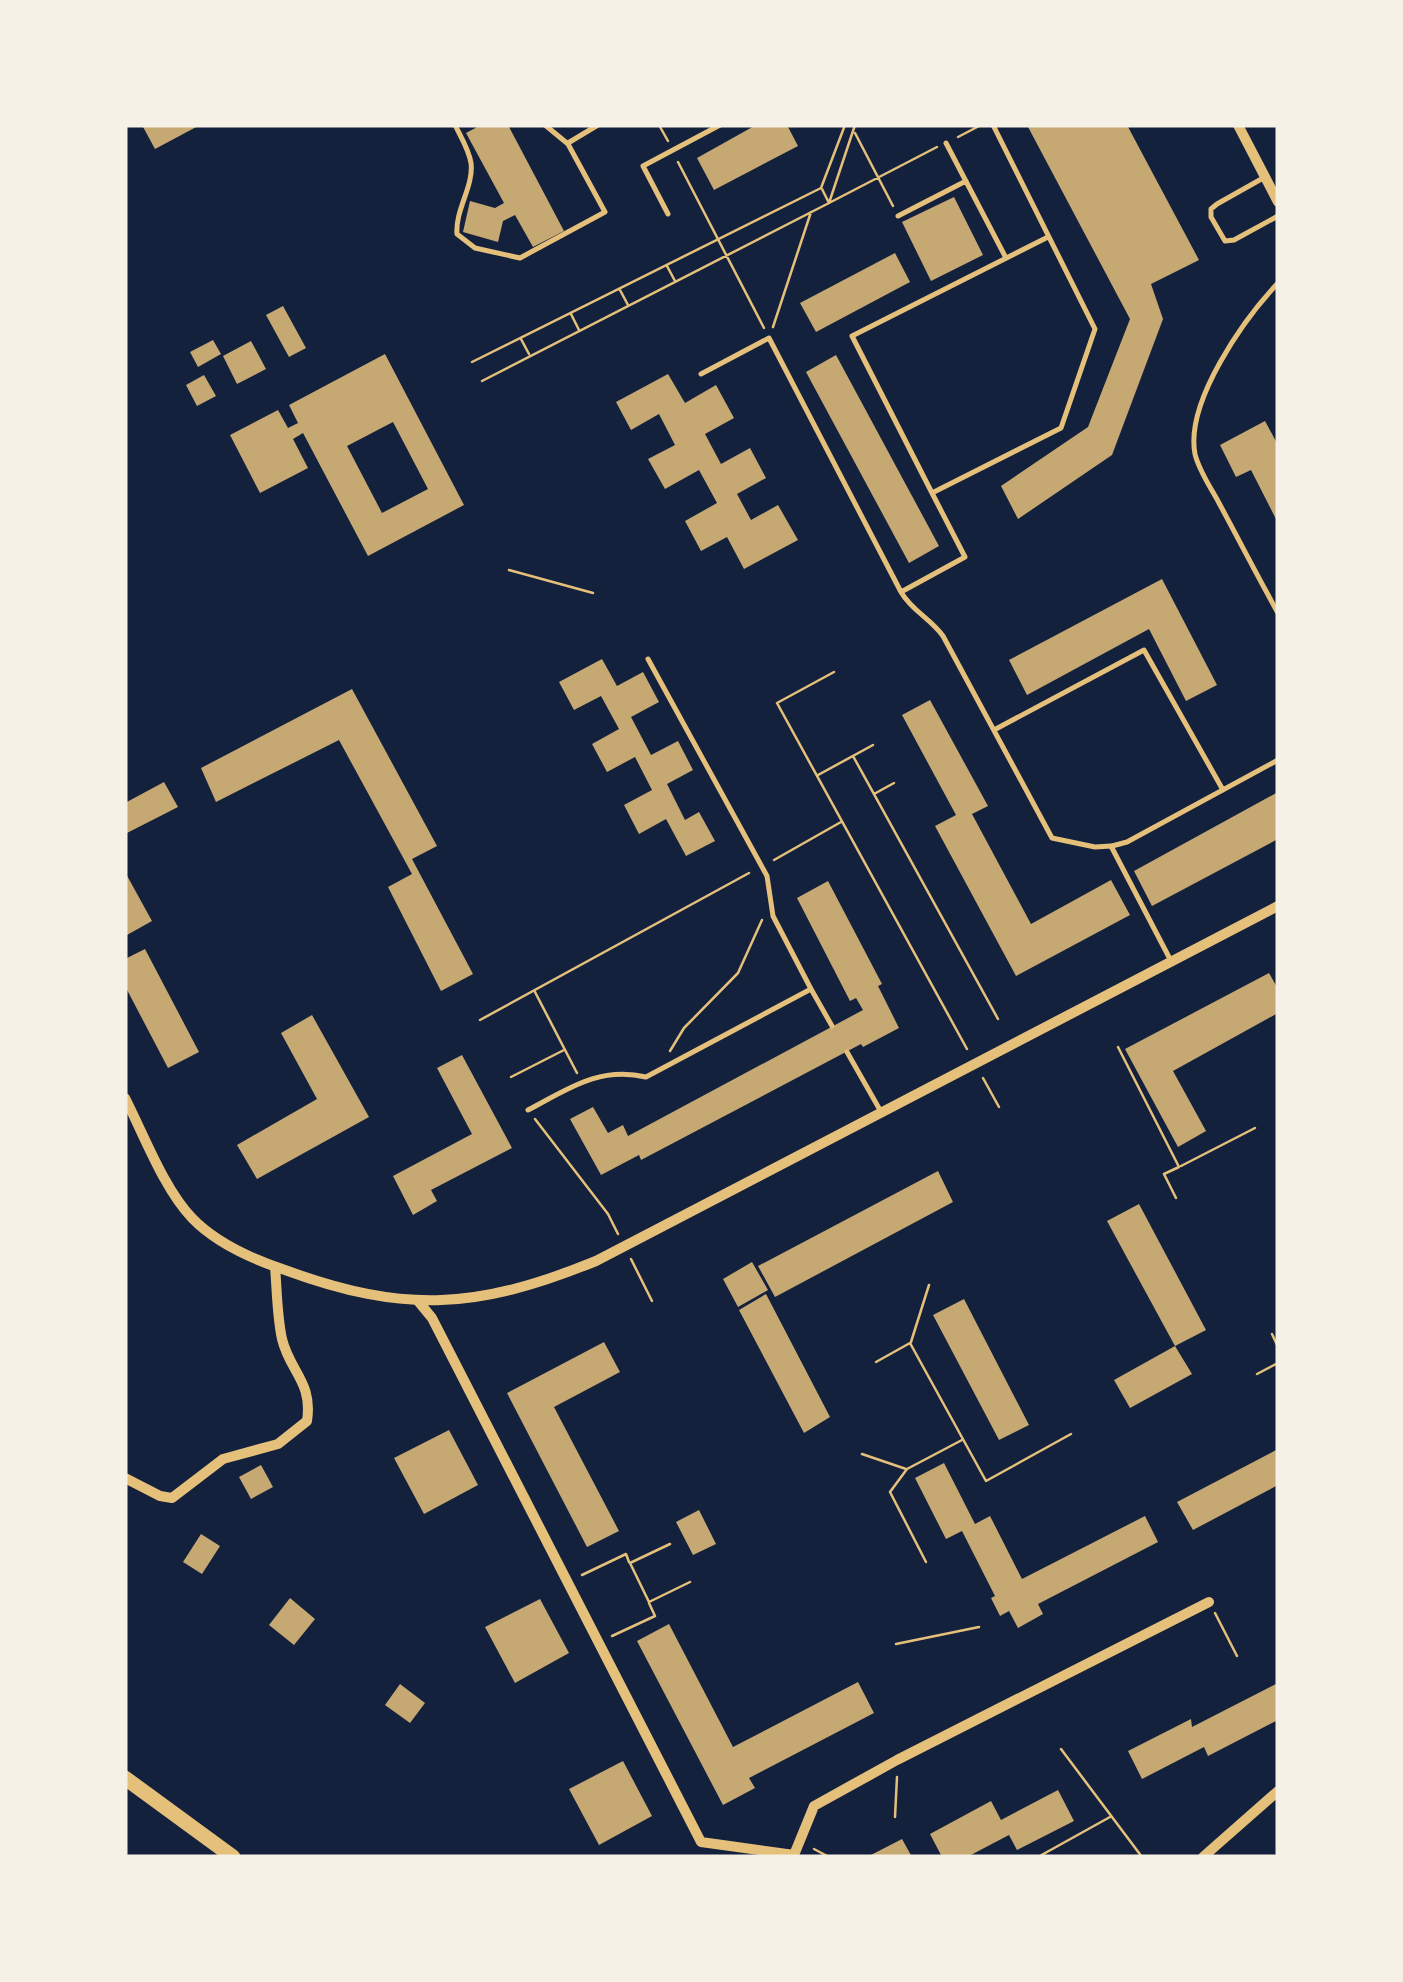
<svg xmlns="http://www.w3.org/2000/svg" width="1403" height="1982" font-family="'Golos Text',sans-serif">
	<rect width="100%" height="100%" fill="#14213d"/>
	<path fill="#c6a872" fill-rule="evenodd" d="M142 125H200L155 149Z
		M481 125H508L564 231 533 247 515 215 503 221 498 242 463 232 470 201 495 208 504 203 466 133Z
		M756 125H787L798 146 714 190 697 158Z
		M1027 125H1127L1199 260 1151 284 1163 319 1112 455 1018 519 1001 486 1088 427 1130 319Z
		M954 197 983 255 931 281 902 222Z
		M895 253 910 282 816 332 800 303Z
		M283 306 306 348 289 357 266 315Z
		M213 340 221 354 198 367 190 352Z
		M251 341 266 369 237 384 223 356Z
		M385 354 464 505 368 556 303 433 293 439 308 468 260 493 230 435 278 410 288 428 298 423 289 405ZM393 422 428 489 382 513 347 446Z
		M836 355 939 546 909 563 806 372Z
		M668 374 685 403 716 385 734 418 705 434 721 464 750 448 766 478 737 494 751 520 778 505 798 540 744 569 727 537 701 551 685 521 717 503 699 470 665 489 648 459 675 445 659 414 631 430 616 402Z
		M204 375 216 396 197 406 186 385Z
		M1265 421 1278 445V523L1251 470 1236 477 1220 445Z
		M1162 579 1217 685 1186 701 1149 629 1027 695 1009 660Z
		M602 659 617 686 643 672 659 702 631 717 651 755 678 741 693 770 667 784 685 820 699 812 715 841 686 856 666 819 639 834 624 805 652 790 635 757 607 772 592 744 619 729 601 696 574 710 559 682Z
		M352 689 437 846 412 859 473 974 441 991 388 887 412 874 339 740 216 802 201 768Z
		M930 700 988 806 972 814 1031 924 1111 880 1130 915 1016 976 935 826 956 815 902 715Z
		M164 782 178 807 125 834V803Z
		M1278 792V839L1152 906 1134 871Z
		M125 872 152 921 127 935 125 931Z
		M828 881 882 984 878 986 899 1028 863 1047 861 1044 641 1160 639 1155 601 1175 570 1119 593 1107 608 1133 623 1125 628 1136 863 1010 856 998 850 1001 797 898Z
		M145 949 199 1052 168 1068 125 986V959Z
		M1269 973 1278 989V1013L1173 1071 1206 1131 1178 1147 1125 1049Z
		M312 1015 369 1117 257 1179 237 1145 317 1099 281 1033Z
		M462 1055 512 1148 431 1190 437 1201 413 1215 393 1176 472 1134 437 1068Z
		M938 1171 953 1202 775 1297 758 1266Z
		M1139 1204 1206 1330 1175 1346 1192 1374 1130 1408 1114 1380 1175 1346 1107 1221Z
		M752 1262 768 1290 738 1307 723 1279Z
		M766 1294 830 1417 804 1433 739 1310Z
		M964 1299 1029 1425 999 1440 933 1315Z
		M604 1342 620 1372 554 1407 619 1531 587 1547 507 1393Z
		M449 1430 478 1485 424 1514 394 1458Z
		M1278 1449V1485L1193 1530 1177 1502Z
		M944 1463 975 1524 990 1516 1022 1579 1145 1516 1158 1542 1038 1604 1043 1614 1018 1628 1009 1611 1000 1616 991 1598 995 1596 962 1531 946 1539 915 1478Z
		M261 1465 273 1487 251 1499 239 1477Z
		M699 1510 716 1544 693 1555 676 1522Z
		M201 1534 220 1546 202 1574 183 1562Z
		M290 1598 315 1619 294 1645 269 1625Z
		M540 1599 569 1653 515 1683 485 1627Z
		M669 1624 733 1747 858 1682 874 1713 749 1778 755 1788 723 1805 637 1641Z
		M1278 1683V1720L1208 1756 1204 1747 1142 1779 1128 1751 1191 1719 1192 1727Z
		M400 1684 425 1703 410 1723 385 1705Z
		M623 1761 652 1816 599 1845 569 1789Z
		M1058 1790 1074 1821 1017 1850 1009 1835 967 1857H942L930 1834 991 1801 1001 1820Z
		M902 1839 912 1857H867Z"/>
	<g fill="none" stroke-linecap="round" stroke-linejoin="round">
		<path stroke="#e5c07b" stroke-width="2.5" d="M659 125 668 141
			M855 133 893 206
			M958 137 981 125
			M678 162 764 328
			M822 189 829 203 937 147
			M667 266 675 281
			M620 290 628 305
			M571 314 579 330
			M773 327 811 212
			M521 339 529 354
			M472 362 821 188 845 125
			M482 381 829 203 855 125
			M509 570 593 593
			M834 672 777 703 967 1049
			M853 756 998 1019
			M818 775 873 745
			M874 794 894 783
			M774 860 841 822
			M535 992 577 1073
			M480 1020 749 873
			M1118 1047 1179 1167 1164 1174 1176 1198
			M670 1051 684 1028 738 973 762 920
			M511 1077 564 1050
			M983 1078 999 1107
			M535 1119 608 1214 618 1234
			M1181 1166 1255 1128
			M631 1259 652 1301
			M1272 1334 1278 1347
			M911 1342 929 1285
			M876 1362 910 1343 986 1481 1071 1434
			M1257 1374 1278 1363
			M862 1454 906 1469
			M670 1544 630 1563 649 1602 690 1582
			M926 1562 890 1492 907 1469 962 1440
			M582 1575 626 1554 629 1562
			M1215 1613 1237 1656
			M612 1636 655 1616 649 1603
			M896 1644 979 1627
			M1061 1749 1142 1857
			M895 1817 897 1777
			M814 1849 829 1857
			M1038 1857 1110 1817"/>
		<path stroke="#e5c07b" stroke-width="5" d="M455 125C461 137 469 150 471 163 474 186 455 210 457 234L475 248 520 258 605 212 568 144 545 125
			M993 125 1095 329 1061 428 932 493 965 557 901 592C912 611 930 618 943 636L1052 838 1095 847 1111 846 1171 961
			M568 143 598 125
			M946 143 1006 258
			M1265 177 1217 204 1211 209V217L1225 241 1234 240 1278 216
			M668 214 643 166 720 125
			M898 216 966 181
			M1278 283C1244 319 1185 402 1195 454 1199 471 1211 488 1219 503 1239 540 1258 577 1278 613
			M701 374 769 338 901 592
			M932 493 852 336 1048 237
			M648 659 767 876 773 916 811 989
			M994 730 1144 650 1223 790
			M1112 846 1127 842 1278 760
			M847 1052 880 1110
			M528 1110C568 1089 599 1066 646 1077L811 989 832 1026"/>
		<path stroke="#e5c07b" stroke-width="10" d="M1238 125 1278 202
			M125 1098C144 1135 164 1189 192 1218 216 1243 252 1259 285 1270 405 1314 478 1309 596 1261L1278 906
			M418 1301 432 1318 701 1842 794 1855 814 1806 897 1760 1209 1602
			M125 1478 160 1496 172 1498 223 1459 278 1444 307 1421C313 1382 290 1372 282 1339 277 1316 277 1290 275 1267
			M1203 1857 1278 1791"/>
		<path stroke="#e5c07b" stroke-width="15" d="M125 1778 233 1857"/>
	</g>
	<rect width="1403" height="1982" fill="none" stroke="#f6f1e7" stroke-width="255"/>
</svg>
